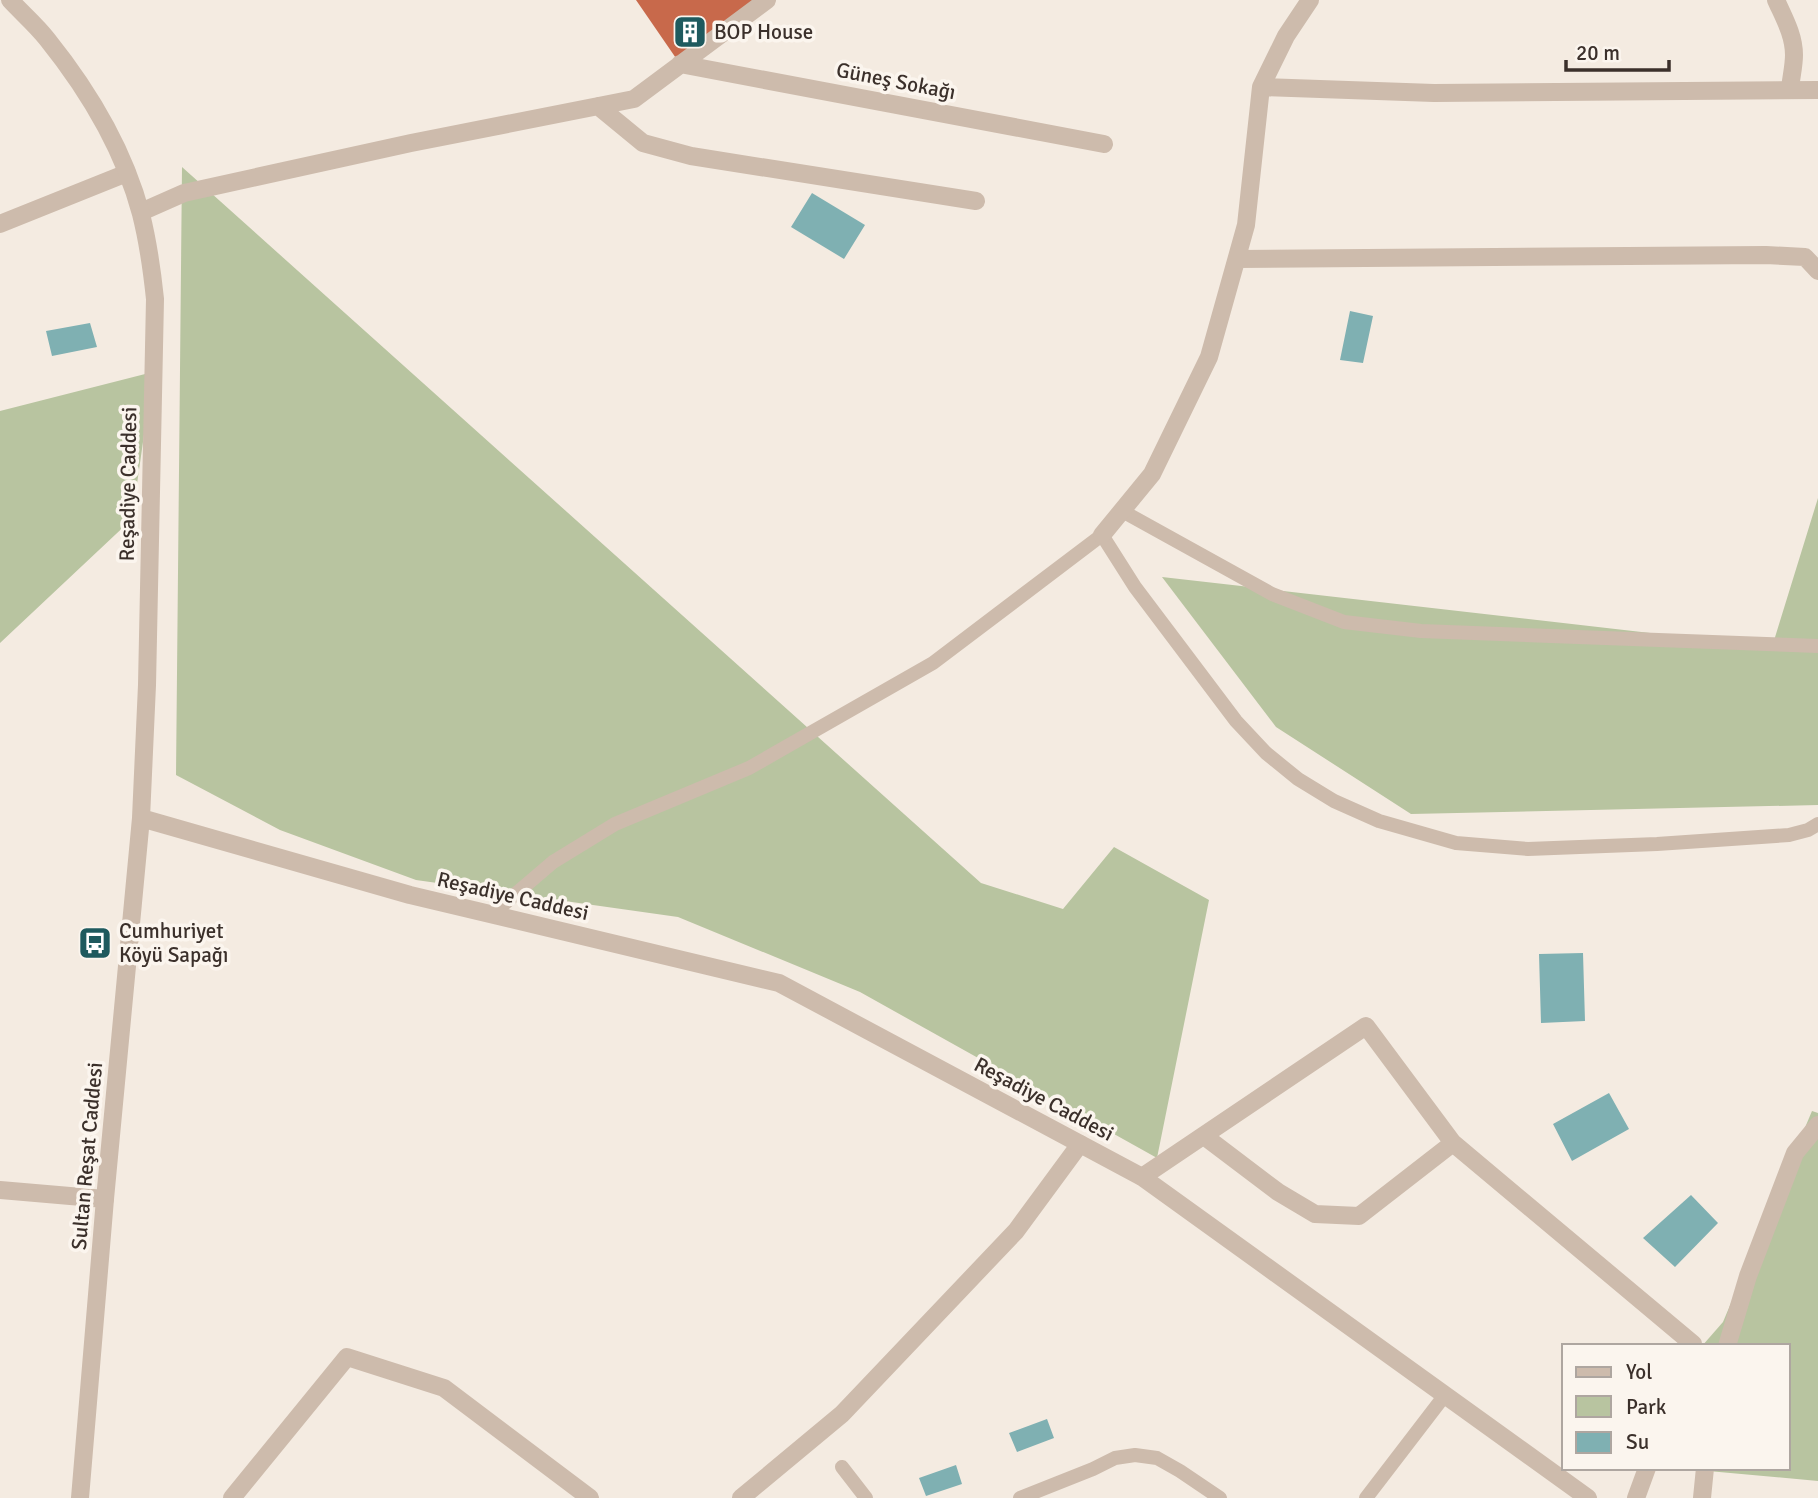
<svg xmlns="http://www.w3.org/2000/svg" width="1818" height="1498" font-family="Signika,sans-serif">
	<rect width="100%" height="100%" fill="#f4ebe1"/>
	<path fill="#b8c4a0" d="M182 167 981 883 1063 909 1114 847 1209 900 1157 1158 860 992 678 917 416 880 280 830 176 775Z
		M153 372 132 519 0 643V411Z
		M1818 498V805L1411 814 1276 727 1162 577 1772 647Z
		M1812 1111 1818 1113V1481L1675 1468H1788V1346H1702L1723 1322Z"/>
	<path fill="#7fb0b2" d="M812 193 865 225 844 259 791 227Z
		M1350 311 1373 316 1363 363 1340 360Z
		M90 323 97 347 52 356 46 331Z
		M1583 953 1585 1021 1541 1023 1539 954Z
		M1609 1093 1629 1129 1572 1161 1553 1124Z
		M1691 1195 1718 1223 1675 1267 1643 1238Z
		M1047 1419 1054 1438 1017 1452 1009 1433Z
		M956 1465 962 1484 926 1496 919 1478Z"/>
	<path fill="#c8694b" d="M636 0H765L680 64Z"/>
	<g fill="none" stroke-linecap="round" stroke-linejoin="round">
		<path stroke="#cdbbac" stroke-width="14" d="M1122 511 1272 594 1344 622 1421 631 1818 646
			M491 915 553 862 615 824 749 768 933 663 1102 535 1135 587 1236 721 1266 753 1298 779 1334 801 1379 821 1456 843 1528 849 1657 844 1789 835 1808 830 1818 824
			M842 1467 866 1498
			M1020 1498 1093 1469 1115 1458 1135 1455 1157 1458 1180 1471 1220 1498
			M1366 1498 1445 1395"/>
		<path stroke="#cdbbac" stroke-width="18" d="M1776 0C1784 18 1794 35 1794 55 1794 66 1791 78 1790 89
			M680 64 1104 144
			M1261 87 1434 93 1818 90
			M598 106 643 143 691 156 976 201
			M141 212 184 193 411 143 634 99 767 0
			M0 224 127 173
			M1237 259 1766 255 1805 257 1818 271
			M1102 535 1152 474 1209 357 1246 225 1261 87 1286 36 1310 0
			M1204 1136 1278 1192 1315 1214 1359 1216 1453 1143
			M1142 1177 1366 1026 1453 1143 1693 1344V1346
			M0 1190 105 1199
			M1727 1346 1748 1276 1795 1153 1818 1125
			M232 1498 347 1357 444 1388 590 1498
			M741 1498 842 1414 1016 1231 1080 1144
			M1636 1498 1647 1468
			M1702 1498 1705 1468"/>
		<path stroke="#cdbbac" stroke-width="18" d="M10 0C22 13 36 25 47 39 88 90 124 150 141 214 148 242 152 270 155 299L147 685 141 818 105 1199 80 1498
			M141 818 410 895 779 983 1142 1177 1588 1498"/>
	</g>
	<defs>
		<symbol id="building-square" viewBox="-11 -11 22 22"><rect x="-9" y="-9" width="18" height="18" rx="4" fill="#1f5a5e" stroke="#fbf5ee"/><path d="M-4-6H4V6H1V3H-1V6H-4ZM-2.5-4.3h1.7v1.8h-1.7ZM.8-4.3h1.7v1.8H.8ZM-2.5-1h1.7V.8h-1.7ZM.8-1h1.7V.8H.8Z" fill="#fff"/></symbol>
		<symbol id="bus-square" viewBox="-11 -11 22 22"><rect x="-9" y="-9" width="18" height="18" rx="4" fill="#1f5a5e" stroke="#fbf5ee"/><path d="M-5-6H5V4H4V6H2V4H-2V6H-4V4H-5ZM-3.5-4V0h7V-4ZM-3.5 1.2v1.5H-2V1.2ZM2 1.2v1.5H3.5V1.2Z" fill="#fff"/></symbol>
	</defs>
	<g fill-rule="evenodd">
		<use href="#building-square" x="671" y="13" width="38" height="38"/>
		<use href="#bus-square" x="76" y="924" width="38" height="38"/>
	</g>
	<g text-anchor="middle" stroke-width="7" stroke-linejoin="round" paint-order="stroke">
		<g font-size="21" fill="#3b302b" stroke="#fbf5ee" text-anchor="start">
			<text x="714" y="39">BOP House</text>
			<text x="119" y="938">Cumhuriyet<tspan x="119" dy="24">Köyü Sapağı</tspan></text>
		</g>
		<g font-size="21" fill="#3b302b" stroke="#fbf5ee">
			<text transform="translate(896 81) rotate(11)" y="7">Güneş Sokağı</text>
			<text transform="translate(128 484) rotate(-89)" y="7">Reşadiye Caddesi</text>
			<text transform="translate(513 896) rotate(13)" y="7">Reşadiye Caddesi</text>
			<text transform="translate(1044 1099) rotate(28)" y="7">Reşadiye Caddesi</text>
			<text transform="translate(87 1156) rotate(-85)" y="7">Sultan Reşat Caddesi</text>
		</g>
	</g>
	<rect x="1562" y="1344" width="228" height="126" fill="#fbf5ee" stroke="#aea6a0" stroke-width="2"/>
	<rect x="1576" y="1367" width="35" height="10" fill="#cdbbac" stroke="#aea6a0" stroke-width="2"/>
	<text x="1626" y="1379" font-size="21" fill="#3b302b">Yol</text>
	<rect x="1576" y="1396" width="35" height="21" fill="#b8c4a0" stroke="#aea6a0" stroke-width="2"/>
	<text x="1626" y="1414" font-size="21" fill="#3b302b">Park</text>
	<rect x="1576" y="1432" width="35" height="21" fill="#7fb0b2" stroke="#aea6a0" stroke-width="2"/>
	<text x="1626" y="1449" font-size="21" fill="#3b302b">Su</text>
	<path d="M1566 60v10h103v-10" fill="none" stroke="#3b302b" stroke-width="3.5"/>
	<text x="1576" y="60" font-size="21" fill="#3b302b" stroke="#fbf5ee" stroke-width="5" paint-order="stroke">20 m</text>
</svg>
